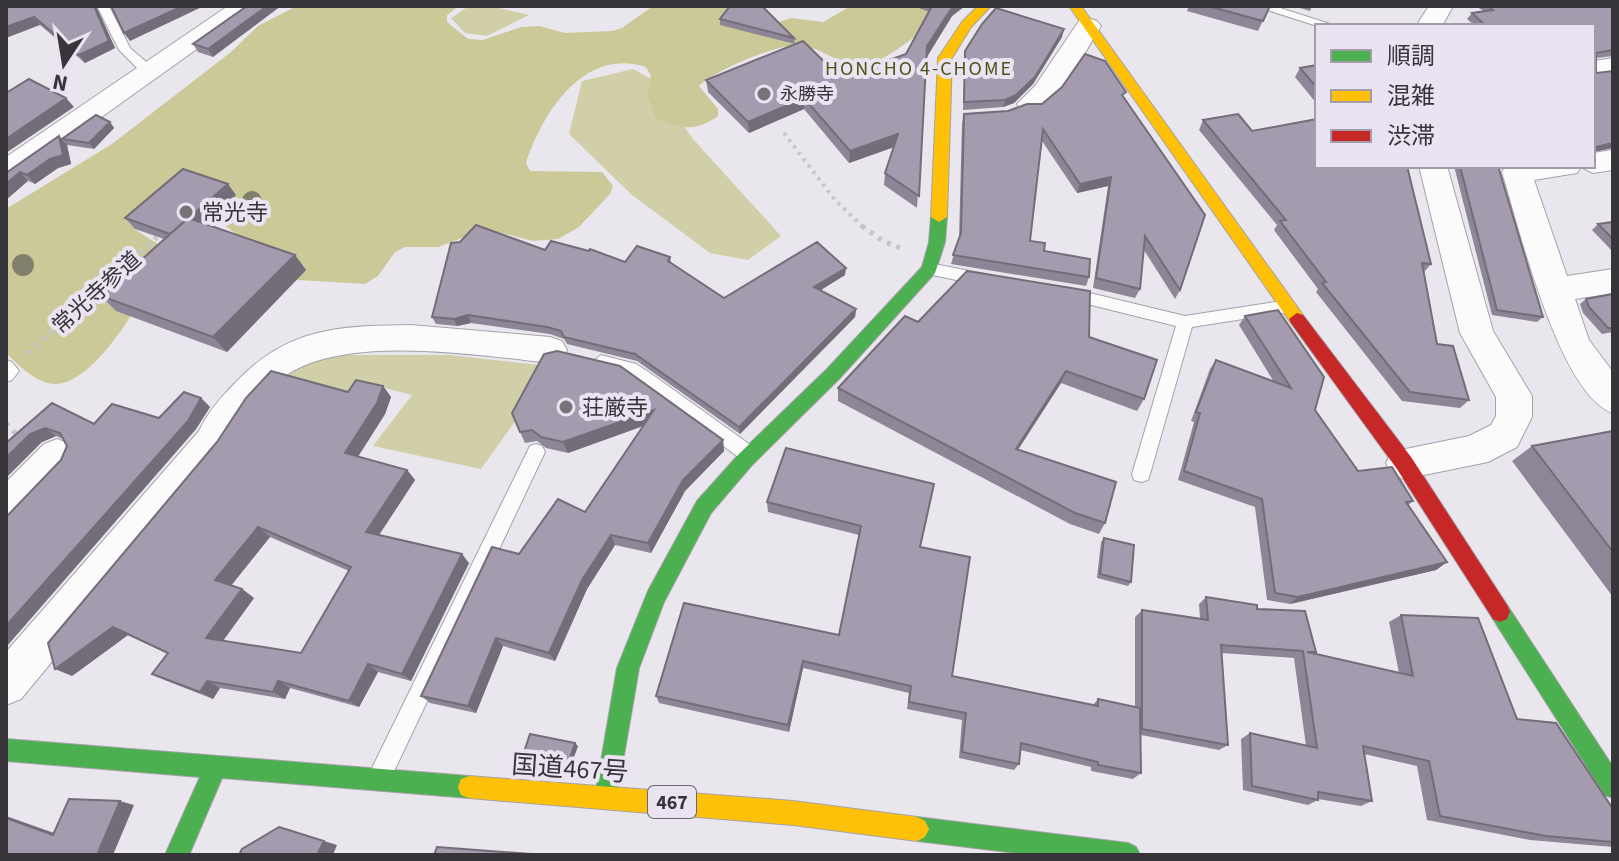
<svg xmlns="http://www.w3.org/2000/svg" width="1619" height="861" font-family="'Source Sans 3','Noto Sans JP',sans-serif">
	<rect width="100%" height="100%" fill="#eae6ee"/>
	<path fill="#d0cfa8" d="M469 6H491L529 15 487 36 465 33 451 18Z
		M633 69 651 79 693 139 781 236 748 260 710 253 632 195 569 134 582 81Z
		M306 355H449L539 365 514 423 481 469 373 446 412 395 366 383 350 395 284 380 281 367Z"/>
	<path fill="#cbc997" d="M297 6H459L447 15V22L468 39 483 40 521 27 539 26 565 33 612 31 622 28 653 6H730L725 14 770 25 791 18 823 22 851 6H951C936 21 886 62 866 65 842 68 823 48 801 45 782 42 711 72 699 86L718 109V116C696 132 679 129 656 118L647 95 651 76 646 67C584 47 543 112 526 163L530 171 602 172 613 186 610 194 579 227 558 239 533 241 486 229 438 247H405L395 252 378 276 365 284 298 280 224 225 226 203 134 229 158 244 167 254C147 289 101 380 57 384 38 385 17 365 6 352V209L112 144 231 52 258 26Z"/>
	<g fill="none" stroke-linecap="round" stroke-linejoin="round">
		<defs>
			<path id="lane" d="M97 6H109L130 48 152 67V73H142L119 50Z
				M1255 6H1274L1336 26H1317Z
				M929 263 985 274 993 280 985 286 923 273 921 269Z
				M1065 287 1185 316 1288 300 1296 306 1288 312 1192 327 1150 474 1148 480 1141 482 1134 480 1132 474 1176 326 1059 297 1057 293 1059 289Z
				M601 355 636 364 650 373 756 449 759 455 756 461 750 463 744 461 625 375 595 367 592 362Z
				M6 360 12 362 19 371 12 380 6 382Z
				M536 444 542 446 545 452 389 782 381 785 373 782 370 774 373 766 530 446Z"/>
			<path id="street" d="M228 6H257L16 178 6 181V157Z
				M1429 6H1453L1442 26H1416Z
				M1088 18 1097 21 1101 26C1087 48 1062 99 1040 110 1034 114 1028 112 1021 110L1017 104 1035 86 1079 21Z
				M1613 58V74L1593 77V61Z
				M1613 150V170L1593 173 1581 167 1577 173 1534 180 1567 276 1613 269V293L1575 299 1589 340 1613 372V413C1559 395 1519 226 1502 172L1506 166H1593V153Z
				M1419 166H1447L1493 331 1532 396V417L1517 447 1488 462 1404 479 1391 474 1386 463 1391 452 1469 436 1491 425 1496 416V397L1460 333Z
				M411 325 550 337 562 341 567 350 562 359 550 363C479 355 354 335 291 372 266 386 238 426 226 451L21 699 6 705V652L199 431C208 412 221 397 236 382 288 327 340 326 411 325Z
				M57 439 70 444 75 455 70 466 19 520 6 525V482L44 444Z"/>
			<path id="fast" d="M939 212 947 217 945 242 935 273 839 379 752 465 711 513 664 602 639 668 617 796 614 804 606 807 598 804 595 796 617 668 648 591 697 501 740 453 827 369 922 267 929 242 931 217Z
				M1500 602 1507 605 1613 767V798L1605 795 1493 619 1490 612 1493 605Z
				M6 739 469 776 477 779 480 787 477 795 469 798 222 778 189 855H165L200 777 6 761Z
				M917 817 1128 843 1136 847 1140 855H1033L917 841 909 837 905 829 909 821Z"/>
			<path id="slow" d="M978 6H991L971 27 952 58 947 217 939 222 931 217 938 58 962 22Z
				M1069 6H1081L1303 315 1305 319 1303 323H1291Z
				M469 776 793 801 917 817 925 821 929 829 925 837 917 841 793 825 469 798 461 795 458 787 461 779Z"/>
			<path id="jam" d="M1297 313 1303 315 1411 457 1507 605 1510 612 1507 619 1500 622 1493 619 1397 469 1291 323 1289 319Z"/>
		</defs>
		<use href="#lane" stroke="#a5a2a9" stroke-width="2"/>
		<use href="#street" stroke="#a5a2a9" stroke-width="2"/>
		<use href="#fast" stroke="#a5a2a9" stroke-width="2"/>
		<use href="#slow" stroke="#a5a2a9" stroke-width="2"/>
		<use href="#jam" stroke="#a5a2a9" stroke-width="2"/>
		<path stroke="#c7c5ca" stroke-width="4" stroke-dasharray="3 5" stroke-linecap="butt" d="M784 133 835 200 864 228"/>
		<path stroke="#c7c5ca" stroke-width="5" stroke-dasharray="4 6" stroke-linecap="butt" d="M862 226 883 241 900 248
			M28 353 157 237
			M6 423 19 437"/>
		<use href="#lane" fill="#fcfbfc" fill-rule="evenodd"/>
		<use href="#street" fill="#fcfbfc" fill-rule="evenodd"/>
		<use href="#fast" fill="#4caf50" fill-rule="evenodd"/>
		<use href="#slow" fill="#ffc107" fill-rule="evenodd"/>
		<use href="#jam" fill="#c62828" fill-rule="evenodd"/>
	</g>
	<g fill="#827f6c">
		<circle cx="252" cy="201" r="10"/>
		<circle cx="23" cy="265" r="11"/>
	</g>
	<path fill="#8d8696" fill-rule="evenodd" d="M6 6H96L115 48 85 63 40 25Z
		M247 6 213 57 198 52 193 44Z
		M914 6H965L952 16 927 57 917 208 884 185 885 173 894 147 849 163 804 109 749 133 708 92 706 80 854 73 906 54 929 12Z
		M1189 6H1270L1258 31 1187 11Z
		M1293 6H1312L1310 11Z
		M1481 6H1613V56L1596 58V73L1613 148 1593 152V26H1475L1467 19 1472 13 1483 11 1479 8Z
		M720 19 794 38 795 44 720 25Z
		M1062 37 1033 84 1014 103 1003 107 963 110 965 51Z
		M1317 65V104L1295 77 1300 68Z
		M1124 98 1180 290 1175 299 1144 250 1140 289 1135 298 1093 288 1108 186 1077 193 1042 141 1030 241 1044 251 1089 277 1086 286 951 264 959 238 962 124 964 114 1008 111 1042 104Z
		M1203 120 1252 131 1431 264 1424 272 1437 344 1469 400 1460 408 1402 401 1316 292 1318 289 1274 230 1277 225 1199 130Z
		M110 122 114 128 94 149 67 145 62 139Z
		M59 136 67 145 71 164 58 168 35 184 9 172Z
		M1454 166H1498L1543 317 1537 322 1492 315Z
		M236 195 204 224 295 255 306 270 227 352 116 311 101 296 164 239 135 229 125 218Z
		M1613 222V252L1592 230 1598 224Z
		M545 250 625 262 670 257 671 263 724 298 845 275 821 290 856 309 855 317 740 434 637 361 567 344 564 339 550 334 471 323 457 326 436 324 432 317Z
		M1613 294V332L1602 334 1583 313 1580 304 1586 299Z
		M1245 316 1315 410 1358 471 1413 501 1408 505 1447 562 1436 570 1290 604 1267 600 1255 507 1178 480 1194 422 1191 421 1210 369 1216 360 1274 382 1239 325Z
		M918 322 1089 337 1144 399 1137 411 1061 383 1018 450 1105 523 1099 534 1070 524 838 401V388Z
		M544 354 723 440 724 451 685 491 651 553 615 545 587 589 555 661 503 646 476 713 430 703 421 696 519 554 585 512 643 426 568 453 546 448 537 441 525 443 520 432Z
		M383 386 391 397 385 414 358 457 407 470 415 480 379 535 469 563 411 681 378 672 359 707 290 688 285 699 220 688 213 699 167 681 152 674 167 653 128 635 72 676 348 392ZM270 537 349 571 301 653 223 641 254 598 242 589 231 586Z
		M201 398 210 407 196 429 6 647V516L9 514 61 460 67 446 63 439 56 436 42 442 52 403 94 424 159 418Z
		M1613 431V597L1512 461 1532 446Z
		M786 448 920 547 952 676 1093 705 1098 699 1135 707V617L1142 610 1200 618 1199 604 1206 597 1257 609 1316 652 1314 653 1399 673 1389 622 1401 615 1517 719 1613 809V847L1530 840 1427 820 1417 766 1364 754 1372 801 1361 806 1318 799V800L1308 805 1243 790 1241 739 1250 733 1306 746 1294 658 1221 653 1228 745 1219 750 1141 735V773L1133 779 1091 771V767L1020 750 1019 764 1014 770 959 758 962 720 907 709 909 693 803 668 789 732 659 703 656 696 839 635 859 535 768 512 767 502Z
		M1104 538 1131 582 1128 586 1097 578 1101 542Z
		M578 746 571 765 525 761 522 758Z"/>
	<path fill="#736d7a" d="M94 6H96L115 48 85 63 79 55Z
		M183 6H204L130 41 124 33Z
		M267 6H281L213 57 208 49Z
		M953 6H965L952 16 926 58 927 46Z
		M34 17 40 25 6 38V27Z
		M1064 29 1062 37 1033 84 1014 103 1003 107 1005 100Z
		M66 98 74 107 6 153V139Z
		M804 98V109L749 133 748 122Z
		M110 122 114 128 94 149 89 143Z
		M898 134 897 146 849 163 850 151Z
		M59 136 67 145 71 164 58 168 35 184 27 175Z
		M1613 143V148L1593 152V150L1596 147Z
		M20 172 28 181 6 200V184Z
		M1111 177 1108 186 1077 193 1080 184Z
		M228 184 236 195 181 245 171 234Z
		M295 255 306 270 227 352 213 337Z
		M846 268 845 275 814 294V287Z
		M856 309 855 317 740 434 739 427Z
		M468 315 471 323 457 326 454 319Z
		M1066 371 1061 383 1011 460 1016 449Z
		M383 386 391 397 385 414 353 464 345 453Z
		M201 398 210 407 196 429 6 647V626Z
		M654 410 657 421 568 453 563 442Z
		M45 428 56 436 42 442 6 478V458L30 434Z
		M723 440 724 451 685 491 651 553 648 543 683 480Z
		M407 470 415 480 375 541 366 532Z
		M258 527 270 537 228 589 215 580Z
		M611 535 615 545 587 589 555 661 549 653 582 580Z
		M462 554 469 563 411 681 402 674Z
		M1447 562 1436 570 1290 604 1298 597Z
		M242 589 254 598 219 646 206 638Z
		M113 627 128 635 72 676 55 669Z
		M496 638 503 646 476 713 468 706Z
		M803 661V668L789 732 788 725Z
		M368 664 378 672 359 707 349 701Z
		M207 681 220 688 213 699 200 692Z
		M278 681 290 688 285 699 273 692Z
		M575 743 578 746 571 765 569 762Z
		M120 801 134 805 113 855H97Z
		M6 816 68 838 53 835 6 818Z
		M324 841 337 845 333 855H317Z"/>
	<path fill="#a49cae" stroke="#736d7a" stroke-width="2" fill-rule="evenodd" d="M6 6H94L109 41 79 55 34 17 6 27Z
		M111 6H183L124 33Z
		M247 6H267L208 49 193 44Z
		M730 6H762L794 38 720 19Z
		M932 6H953L927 46 919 196 885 173 898 134 850 151 804 98 748 122 706 80 803 41 838 75 852 71 854 73 906 54Z
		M1208 6H1270L1263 21Z
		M1488 6H1613V50L1596 53V73L1613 71V143L1596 147 1593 144V26H1486L1472 13 1493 10Z
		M996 8 1064 29 1035 77 1016 95 1005 100 964 102 965 51 982 24Z
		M1085 54 1105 61 1126 92 1122 95 1205 215 1180 290 1145 236 1140 289 1096 278 1111 177 1080 184 1043 129 1030 241 1045 243 1044 251 1090 259 1089 277 953 255 961 233 964 114 1008 111 1027 104H1042L1062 87Z
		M1317 65V88L1300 68Z
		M29 79 66 98 6 139V93Z
		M1238 114 1252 131 1317 119V166H1407L1431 264 1422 263 1437 344 1453 346 1469 400 1410 392 1322 283 1326 282 1280 221 1286 220 1203 120Z
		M96 115 110 122 89 143 62 139Z
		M59 136 63 155 50 159 27 175 20 172 6 184V173Z
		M1460 166H1498L1543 317 1497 310Z
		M183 169 228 184 170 234 125 218Z
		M188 218 295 255 213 337 101 296Z
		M1613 222V239L1598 224Z
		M476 225 545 250 551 241 589 251 590 249 625 262 637 246 670 257 668 261 724 298 817 242 846 268 814 287 856 309 739 427 635 354 564 337 561 331 547 327 468 315 454 319 432 317 451 243 460 242Z
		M967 271 1090 291 1089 337 1157 360 1144 399 1066 371 1016 449 1116 482 1105 523 1075 513 838 388 905 316 918 322Z
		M1613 294V328H1608L1589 307 1586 299Z
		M1278 310 1324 377 1315 410 1358 471 1392 467 1413 501 1406 502 1447 562 1298 597 1275 593 1262 499 1184 471 1200 413 1196 412 1216 360 1291 388 1245 316Z
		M557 351 620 366 723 440 683 480 648 543 611 535 582 580 549 653 496 638 468 706 421 696 492 547 519 554 558 499 585 512 654 410 563 442 541 437 532 430 520 432 512 413 544 354Z
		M271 371 348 392 356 380 383 386 377 403 345 453 407 470 366 532 462 554 402 674 368 664 349 701 278 681 273 692 207 681 200 692 152 674 168 653 113 627 55 669 48 643 217 442 246 398ZM258 527 351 567 301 653 206 638 242 589 215 580Z
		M184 392 201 398 188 421 6 626V516L9 514 61 460 67 446 60 433 45 428 30 434 6 458V443L52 403 94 424 112 404 159 418Z
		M1613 431V552L1532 446Z
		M786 448 934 484 920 547 970 557 952 676 1098 706V699L1140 708 1141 773 1098 765V762L1021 743 1019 764 962 752 966 713 909 702 911 686 803 661 788 725 656 696 684 603 839 635 861 526 767 502Z
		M1104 538 1134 545 1131 582 1100 574Z
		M1206 597 1257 605V609L1305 611 1316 652H1307L1413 676 1401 615 1478 618 1517 719 1556 723 1613 809V842L1546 836 1440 816 1429 761 1363 746 1372 801 1318 792V800L1252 786 1250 733 1317 748 1303 651 1221 645 1228 745 1142 729V610L1208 620Z
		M530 734 575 743 569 762 522 758Z
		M69 799 120 801 97 855H6V818L53 835Z
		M279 827 324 841 317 855H239L242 849Z
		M437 847 544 855H434Z"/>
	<g fill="#767379" stroke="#e9e3f2" stroke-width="3">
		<circle cx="764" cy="94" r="8"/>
		<circle cx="186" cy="212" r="8"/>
		<circle cx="566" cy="407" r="8"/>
	</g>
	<g text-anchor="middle" stroke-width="8" stroke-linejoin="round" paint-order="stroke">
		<g font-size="18" fill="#37353a" stroke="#e9e3f2" text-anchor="start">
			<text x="780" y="100">永勝寺</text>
		</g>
		<g font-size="20" letter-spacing="2" fill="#525215" stroke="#e9e3f2">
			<text x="919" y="75">HONCHO 4-CHOME</text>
		</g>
		<rect fill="#e9e3f2" stroke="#6c6971" stroke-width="2" x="648" y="786" width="48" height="32" rx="6"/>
		<g font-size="20" font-weight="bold" fill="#37353a">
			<text x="672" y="809">467</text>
		</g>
		<g font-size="22" fill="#37353a" stroke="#e9e3f2" text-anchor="start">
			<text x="202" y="220">常光寺</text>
			<text x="582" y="415">荘厳寺</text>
		</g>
		<g font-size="22" fill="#37353a" stroke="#e9e3f2">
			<text transform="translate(96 292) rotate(-42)" y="8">常光寺参道</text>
		</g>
		<g font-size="26" fill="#37353a" stroke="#e9e3f2">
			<text transform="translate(570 768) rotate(4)" y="9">国道467号</text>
		</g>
	</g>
	<rect width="1619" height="861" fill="none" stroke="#37353a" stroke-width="16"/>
	<rect x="1315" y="24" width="280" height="144" fill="#e9e3f2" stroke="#a29da8" stroke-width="2"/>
	<rect x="1331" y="50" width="40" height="12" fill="#4caf50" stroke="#a29da8" stroke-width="2"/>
	<text x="1387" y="64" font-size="24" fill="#37353a">順調</text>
	<rect x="1331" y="90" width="40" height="12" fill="#ffc107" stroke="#a29da8" stroke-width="2"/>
	<text x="1387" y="104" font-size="24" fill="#37353a">混雑</text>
	<rect x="1331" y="130" width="40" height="12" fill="#c62828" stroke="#a29da8" stroke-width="2"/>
	<text x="1387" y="144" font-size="24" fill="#37353a">渋滞</text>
	<g transform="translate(64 64) rotate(192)" stroke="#e9e3f2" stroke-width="6" paint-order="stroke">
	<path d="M0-6L14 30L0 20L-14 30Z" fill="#37353a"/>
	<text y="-12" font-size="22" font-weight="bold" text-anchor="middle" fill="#37353a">N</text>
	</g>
</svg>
